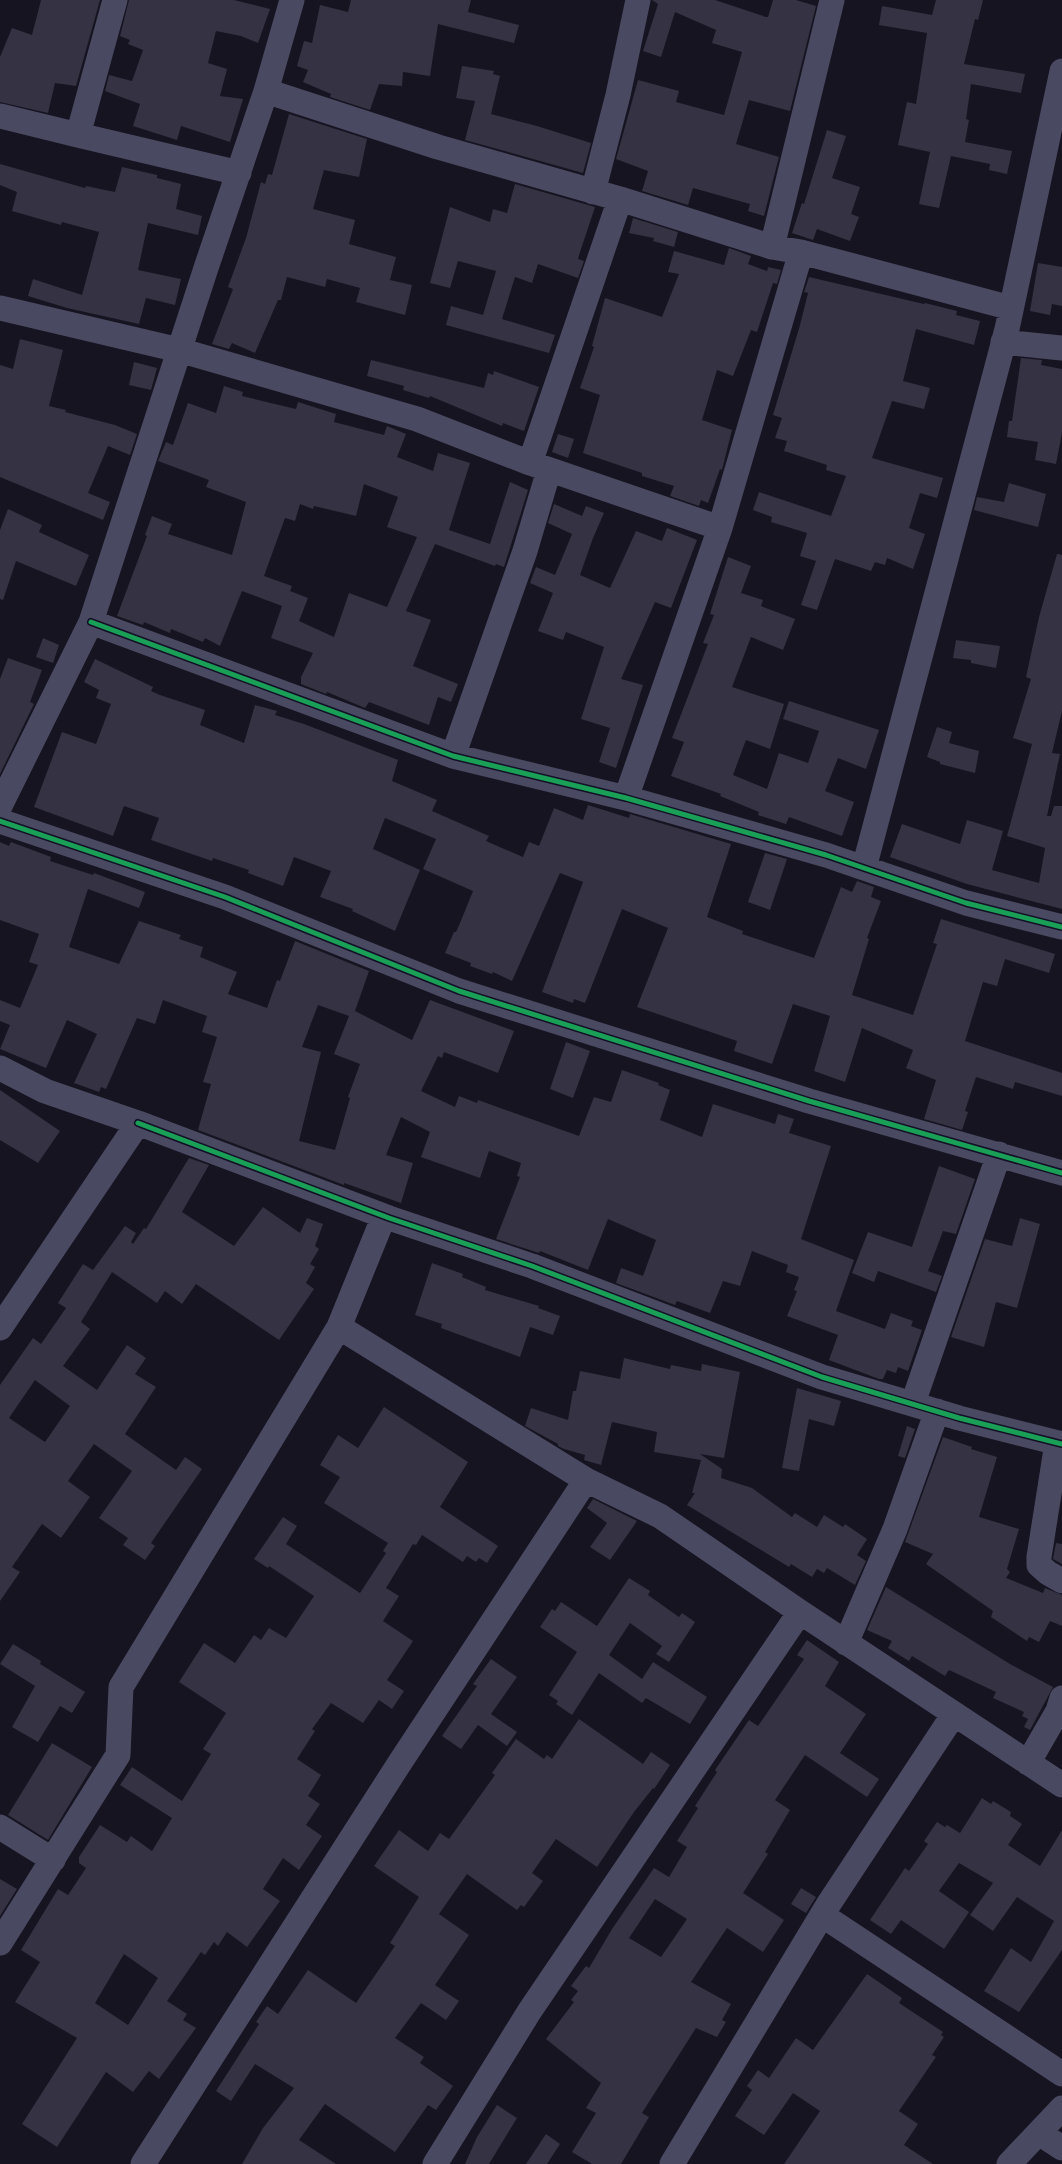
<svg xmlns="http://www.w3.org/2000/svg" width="1062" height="2164" font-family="'Alegreya Sans',sans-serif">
	<rect width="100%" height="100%" fill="#161421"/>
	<path fill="#343243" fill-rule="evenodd" d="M41 0H100L76 86 55 83 48 113 0 102V57L12 28 32 35Z
		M129 0H234L270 9 258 43 241 36 216 31 208 63 227 69 220 96 243 99 230 142 181 126 177 140 133 126 140 104 105 91 109 75 132 81 143 50 128 44 130 40 120 36Z
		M351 0H471L468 12 519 25 514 43 438 24 430 76 403 72 402 86 379 84 370 110 330 97 331 94 303 82 308 70 297 66 304 41 312 43 320 5 348 12Z
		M652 0H715L766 17H768L773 0H796L816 6 790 111 749 100 736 144 779 157 764 216 748 211 750 204 693 188 688 205 642 191 648 171 616 159 638 80 679 91 676 102 724 115 742 52 712 43 716 30 675 12 661 57 643 51 658 4Z
		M936 0H983L978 20 975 19 964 64 1025 74 1021 93 971 84 966 119 969 120 965 142 1012 151 1007 174 989 170 990 164 951 156 939 208 919 204 930 152 898 145 907 102 916 104 927 33 879 25 882 6 932 15Z
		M462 66 494 71 493 74 500 76 491 114 537 126 591 143 583 173 465 140 475 101 456 98Z
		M289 114 367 139 359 177 324 170 313 209 355 220 349 244 396 257 390 280 412 285 405 315 356 302 360 288 327 279 325 287 287 277 281 300H278L255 353 232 343 229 349 212 344 233 289 228 287 246 238 261 182 265 184 268 174 272 175Z
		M827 130 846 136 832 178 860 187 851 214 859 217 850 241 817 229 813 240 792 233 802 203 804 204Z
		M0 164 85 188 86 186 115 192 122 167 157 175V178L181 184 176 209 202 216 198 235 148 223 138 270 181 279 175 305 146 298 139 324 67 308 28 296 33 279 82 295 99 232 62 222 61 225 12 211 17 192 0 185Z
		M515 184 595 207 580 252 578 259 584 261 578 278 538 264 532 283 515 277 502 319 555 335 549 353 446 325 451 306 483 315 496 271 458 261 450 288 430 283 450 207 490 222 493 209 507 213Z
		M633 218 678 232 674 247 653 241 654 238 629 233Z
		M729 248 751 256 748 264 767 271 768 267 781 270 777 284 773 283 757 332 751 330 733 376 717 370 702 420 732 430 722 470 720 469 708 503 701 500 699 506 670 496 674 486 642 476V473L583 453 600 395 580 388 594 347 592 346 605 298 662 317 679 274 668 272 674 251 724 265Z
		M1038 263 1062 267V306L1052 304 1050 315 1030 311Z
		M809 277 924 304 925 303 957 311 956 315 980 321 974 345 916 329 903 381 930 388 924 409 892 401 872 458 943 478 937 498 920 493 909 528 925 534 913 569 887 558 885 565 875 562 871 571 835 559 817 610 801 605 816 561 800 556 807 533 771 522 772 517 753 510 759 492 831 516 846 476 826 470 827 465 784 451 787 441 775 438 782 418 773 415 800 325 808 293 804 292Z
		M20 339 63 350 49 406 66 410 65 412 115 425 137 434 130 455 108 446 88 493 110 502 103 520 0 477V365L13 369Z
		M1021 358 1042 360 1041 365 1062 369V433L1056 464 1035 460 1038 442 1007 437 1009 421H1012Z
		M371 360 484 388 488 373 493 375 494 371 539 387 524 431 503 423 502 426 430 396 429 398 403 390 404 386 367 376Z
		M134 362 157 368 151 390 129 385Z
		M224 386 243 392 242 396 296 409 298 402 336 414 334 422 384 435 387 426 406 434 397 457 433 471 438 453 470 463 449 530 490 544 510 482 528 490 504 567 496 564 495 566 435 544 406 611 431 620 413 666 458 684 451 702 438 697 429 725 369 702 365 708 327 692 326 694 301 684V677L313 653 271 638 282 606 242 591 220 646 205 638 203 642 171 629 170 633 144 622 143 625 117 616 147 536 145 535 152 516 172 524 168 534 232 555 246 502 206 487 209 480 158 461 166 442 173 445 188 403 216 413ZM364 484 398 497 387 527 417 537 387 607 349 593 334 637 299 621 308 598 290 591 292 586 264 576 285 518 295 521 300 504 313 509 314 506 356 516Z
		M558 434 574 439 568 458 552 452Z
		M1009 483 1046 494 1038 527 974 510 977 497 1004 502Z
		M554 504 582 516 586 506 604 513 593 538 580 575 610 588 636 531 662 541 667 528 697 540 671 608 655 602 621 679 643 685 616 768 599 762 610 728 581 719 604 647 566 632 563 640 538 631 553 593 530 583 536 567 555 575 572 534 548 523Z
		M8 509 42 525 39 532 89 555 76 586 16 561 3 600 0 599V530Z
		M1057 554 1062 555V711L1052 753 1060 754 1047 816H1051L1054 806H1062V909L967 884 890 857 902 824 960 844 967 820 1003 831 992 870 1039 883 1045 848 1007 836 1032 744 1013 738 1031 679 1026 677 1039 617Z
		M728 557 751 566 741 593 763 600 761 606 795 619 783 650 751 637 732 687 784 704 770 749 746 740 733 775 767 789 779 753 808 763 819 731 783 719 789 701 879 730 866 769 838 758 825 791 854 802 842 836 789 817 786 824 758 815 759 812 720 796 721 794 671 776 684 742 672 738 708 644 703 643 714 615 710 614Z
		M43 638 59 645 53 663 36 657Z
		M956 640 1000 646 996 668 971 663V660L953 658Z
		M8 658 42 670 30 702 34 704 0 774V679Z
		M95 659 153 687 151 691 160 695 205 710 200 725 244 743 255 705 277 711 275 715 304 724 398 760 392 781 437 800 432 811 489 836 486 841 523 857 529 842 539 846 554 808 583 820 588 805 629 818 630 814 731 844 707 917 743 931 742 934 814 958 841 887 852 892 857 881 874 887 871 897 881 901 867 938 869 939 852 995 913 1015 937 944 933 943 941 919 1055 954 1049 973 1005 959 997 986 983 982 965 1041 1062 1073V1096L1015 1082 1013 1089 976 1077 965 1111 968 1112 962 1130 924 1119 936 1080 906 1068 913 1050 862 1028 845 1082 814 1071 830 1016 793 1004 772 1064 734 1051 737 1041 637 1007 668 928 622 909 585 1003 574 999 573 1003 542 992 583 882 560 873 512 981 493 972 492 974 470 966 471 963 445 953 454 932H456L460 923 473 891 423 869 436 839 385 818 373 849 420 870 395 931 352 911 353 909 320 897 331 871 294 857 283 886 248 873 249 870 213 858 212 861 151 840 159 818 124 806 113 836 34 807 62 732 96 744 111 704 96 698 99 690 84 682Z
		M937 727 952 732 949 743 979 751 975 773 940 764V762L927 757Z
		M0 842 9 846 11 842 51 857 50 861 93 875 94 873 145 892 139 908 88 889 69 947 119 964 139 921 181 935 179 939 203 947 200 957 237 972 228 994 267 1008 277 980 280 981 295 941 369 971 355 1011 412 1040 430 1000 514 1031 498 1073 444 1052 442 1058 438 1056 421 1091 455 1107 459 1096 477 1103 478 1100 579 1136 594 1097 611 1102 622 1070 659 1083 658 1085 670 1090 660 1120 702 1137 713 1104 775 1124 778 1114 794 1119 789 1133 831 1146 801 1239 854 1260 836 1311 885 1329 891 1313 913 1321 911 1326 922 1330 908 1371 898 1367 896 1373 887 1370 883 1379H879L829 1360 838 1335 787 1316 797 1291 794 1290 799 1277 786 1272 788 1265 752 1251 740 1286 723 1281 710 1313 677 1301 675 1305 616 1283 621 1268 643 1276 656 1240 608 1219 588 1270 540 1251 539 1253 496 1239 520 1177 517 1176 521 1163 489 1151 480 1178 421 1157 430 1132 401 1117 386 1155 413 1163 401 1203 344 1183V1185L198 1130 211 1084 203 1082 217 1037 202 1032 207 1016 163 1000 155 1024 137 1018 106 1089 101 1087 99 1092 74 1083 97 1034 67 1020 46 1068 0 1049 10 1025 0 1021V1000L20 1008 38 965 29 962 39 934 0 920ZM318 1005 349 1016 334 1054 360 1064 348 1097 350 1098 335 1150 299 1141 321 1052 302 1047Z
		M765 853 787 859 770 910 748 902Z
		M566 1042 590 1051 573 1098 550 1089Z
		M0 1090 60 1131 38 1163 0 1140Z
		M189 1158 209 1165 182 1212 234 1246 263 1207 300 1233 307 1218 323 1224 315 1246 319 1249 310 1264 315 1267 306 1283 314 1289 279 1340 196 1284 182 1304 165 1291 157 1303 112 1272 81 1322 90 1329 63 1366 97 1390 127 1345 146 1358 135 1374 156 1387 125 1434 176 1470 185 1457 202 1469 151 1543 155 1546 145 1560 123 1545 128 1538 99 1518 132 1471 94 1444 68 1481 90 1497 61 1538 42 1524 12 1567 20 1572 0 1601V1385L33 1338 41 1344 66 1308 58 1303 83 1264 93 1270 125 1226 136 1233 131 1242 133 1244 144 1228 146 1229ZM35 1380 70 1406 45 1442 9 1418Z
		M939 1166 975 1179 956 1234 943 1231 928 1271 942 1276 936 1292 878 1271 874 1282 852 1273 868 1232 912 1247Z
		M1020 1218 1040 1224 1017 1308 996 1302 984 1347 951 1337 985 1239 1012 1246Z
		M432 1263 463 1274 462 1277 486 1287 485 1290 539 1306 538 1308 560 1316 553 1335 530 1327 520 1357 441 1328 442 1324 415 1315Z
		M624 1358 670 1369 671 1365 701 1371 702 1364 740 1372 724 1458 700 1454 722 1469 721 1478 752 1488 792 1517 795 1513 817 1527 824 1515 843 1527 845 1524 867 1539 857 1555 866 1561 855 1585 827 1568 824 1573 817 1569 812 1577 791 1564 789 1567 687 1505 695 1493H692L701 1460 654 1452 657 1432 612 1422 601 1465 584 1460 585 1455 564 1449 558 1446V1444L525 1426 531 1408 568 1420 573 1391H576L580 1371 620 1379Z
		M797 1388 841 1401 834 1426 809 1419 799 1471 782 1468Z
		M384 1407 468 1462 440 1507 498 1546 487 1563 479 1558 476 1562 467 1556 463 1562 422 1535 416 1545 413 1544 386 1588 399 1596 383 1621 413 1641 387 1680 404 1691 392 1709 379 1700 363 1723 331 1703 312 1729 315 1731 297 1759 321 1775 308 1796 320 1804 306 1825 322 1836 299 1870 283 1858 263 1889 280 1901 247 1947 227 1932 218 1946 214 1942 205 1955 201 1952 167 2001 187 2014 183 2020 196 2028 159 2079 149 2071 133 2092 106 2072 57 2147 22 2124 77 2038 15 2002 40 1962 21 1950 58 1889 68 1895 86 1868 79 1863V1857L100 1825 127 1842 131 1836 152 1851 172 1818 120 1785 132 1767 182 1801 211 1754 203 1749 226 1713 179 1682 204 1643 235 1663 254 1635 261 1640 269 1628 286 1638 314 1596 269 1566 268 1568 254 1559 283 1517 297 1526 286 1544 360 1593 386 1553 383 1551 388 1543 324 1503 340 1477 320 1465 338 1435 358 1448ZM124 1954 158 1978 128 2025 95 2003Z
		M907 1426 915 1429 905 1458 898 1456Z
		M943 1437 972 1447 971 1449 997 1457 979 1517 1019 1529 1007 1569 1010 1572 1006 1578 1043 1593 1045 1588 1062 1595V1626L1050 1621 1039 1642 1029 1637 1027 1641 991 1617 993 1611 926 1564 933 1554 905 1542Z
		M593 1499 637 1521 610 1560 590 1547 607 1523 587 1508Z
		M1056 1543 1062 1544V1564L1053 1559Z
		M629 1578 650 1591 648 1595 679 1617 682 1613 695 1622 669 1662 656 1654 662 1646 630 1623 609 1655 642 1679 653 1662 707 1697 690 1724 646 1698 642 1703 599 1673 572 1715 556 1704 558 1701 549 1695 577 1652 540 1627 552 1609 555 1611 561 1602 597 1626Z
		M886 1587 1010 1664 1053 1687 1030 1730 1024 1727 1028 1719 1022 1716 1024 1712 993 1698 996 1692 949 1670 945 1676 912 1656 909 1661 888 1648 892 1641 867 1630Z
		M807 1640 839 1662 825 1686 866 1714 840 1753 879 1779 867 1797 805 1755 775 1800 790 1810 765 1852 768 1854 743 1893 784 1920 763 1952 727 1928 691 1982 731 2004 722 2020 726 2022 717 2037 696 2028 642 2113 649 2117 621 2164H592L572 2152 596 2113 586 2108 601 2083 546 2039 574 2002 571 2000 578 1991 571 1986 586 1966 589 1968 612 1929 654 1868 669 1877 687 1847 677 1841 698 1808 695 1806 717 1772 715 1770 749 1720 758 1726 804 1659 797 1655ZM655 1899 687 1919 661 1957 629 1938Z
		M13 1644 41 1661 40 1664 85 1692 72 1713 60 1706 38 1742 12 1727 35 1686 0 1664Z
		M491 1659 517 1677 491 1714 517 1732 507 1746 478 1725 461 1749 442 1736 477 1686 473 1684Z
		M579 1719 643 1764 651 1752 670 1765 654 1789 653 1788 634 1812 597 1867 556 1839 532 1873 543 1881 524 1907 521 1905 517 1910 467 1874 439 1914 469 1935 435 1985 459 2001 446 2020 421 2003 395 2038 424 2057 420 2063 453 2086 436 2110 428 2105 395 2152 325 2104 299 2140 336 2164H242L263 2128 294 2088 255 2064 231 2101 216 2091 259 2024 256 2022 267 2006 278 2014 308 1970 356 2003 395 1946 390 1943 419 1897 374 1866 399 1830 428 1851 440 1833 449 1839 495 1775 492 1773 516 1739 544 1759 547 1755 552 1759Z
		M52 1743 92 1767 48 1840 8 1815Z
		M982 1798 991 1804 993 1801 1011 1812 1010 1816 1022 1824 1008 1845 1040 1866 1062 1830V1950L1019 2012 984 1991 1011 1948 1031 1962 1054 1921 1017 1897 993 1931 970 1915 993 1883 959 1863 939 1891 969 1912 944 1949 901 1920 891 1934 870 1920 905 1868 909 1871 928 1844 924 1841 937 1822 945 1827 947 1825 960 1833Z
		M0 1879 17 1889 0 1916Z
		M801 1888 816 1897 806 1913 791 1904Z
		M867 1974 902 1998 899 2003 943 2032 941 2035 944 2037 932 2055 936 2057 899 2111 918 2124 904 2145 933 2164H784L820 2111 793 2093 764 2135 735 2116 752 2090 747 2086 758 2070 769 2078 796 2038 813 2050Z
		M497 2105 517 2118 489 2164H465L477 2137Z
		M546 2134 560 2144 547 2164H526Z"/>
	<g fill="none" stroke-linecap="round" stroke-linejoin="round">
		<path stroke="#4a4962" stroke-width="25" d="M115 0 78 135 239 173
			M266 91 438 147 620 199 772 247 801 252 1011 308
			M0 116 78 135
			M593 192 618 95 638 0
			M772 247 832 0
			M0 308 179 350 417 419 530 463 720 528
			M1003 342 1062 348
			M530 463 620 199
			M91 622 453 756 626 798 826 855 966 903 1062 927
			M453 756 525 551 549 470
			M626 798 720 528 801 252
			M0 806 91 622 206 268 266 91 292 0
			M0 821 225 897 459 991 809 1101 1062 1173
			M864 868 1007 329 1062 71
			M0 1068 45 1091 138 1123 0 1328
			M138 1123 389 1218 532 1266 822 1377 959 1418 1062 1444
			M339 1327 586 1480 660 1516 800 1612 1062 1785
			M913 1403 999 1154
			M1057 1443 1039 1557V1565L1048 1573 1062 1581
			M846 1643 895 1529 937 1411
			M1028 1763 1058 1711 1062 1698
			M0 1827 53 1860
			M822 1915 1062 2074
			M0 1943 118 1755 121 1687 339 1327 384 1216
			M1039 2133 1062 2148
			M143 2164 399 1764 586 1480
			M435 2164 529 2012 800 1612
			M672 2164 828 1905 954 1714
			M1009 2164 1062 2108"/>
		<defs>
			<path id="cycleway" d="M91 622 453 756 626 798 826 855 966 903 1062 927
				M0 821 225 897 459 991 809 1101 1062 1173
				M138 1123 389 1218 532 1266 822 1377 959 1418 1062 1444"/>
		</defs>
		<use href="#cycleway" stroke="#130f26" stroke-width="8"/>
		<use href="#cycleway" stroke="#1a9f57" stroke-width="5"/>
	</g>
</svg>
